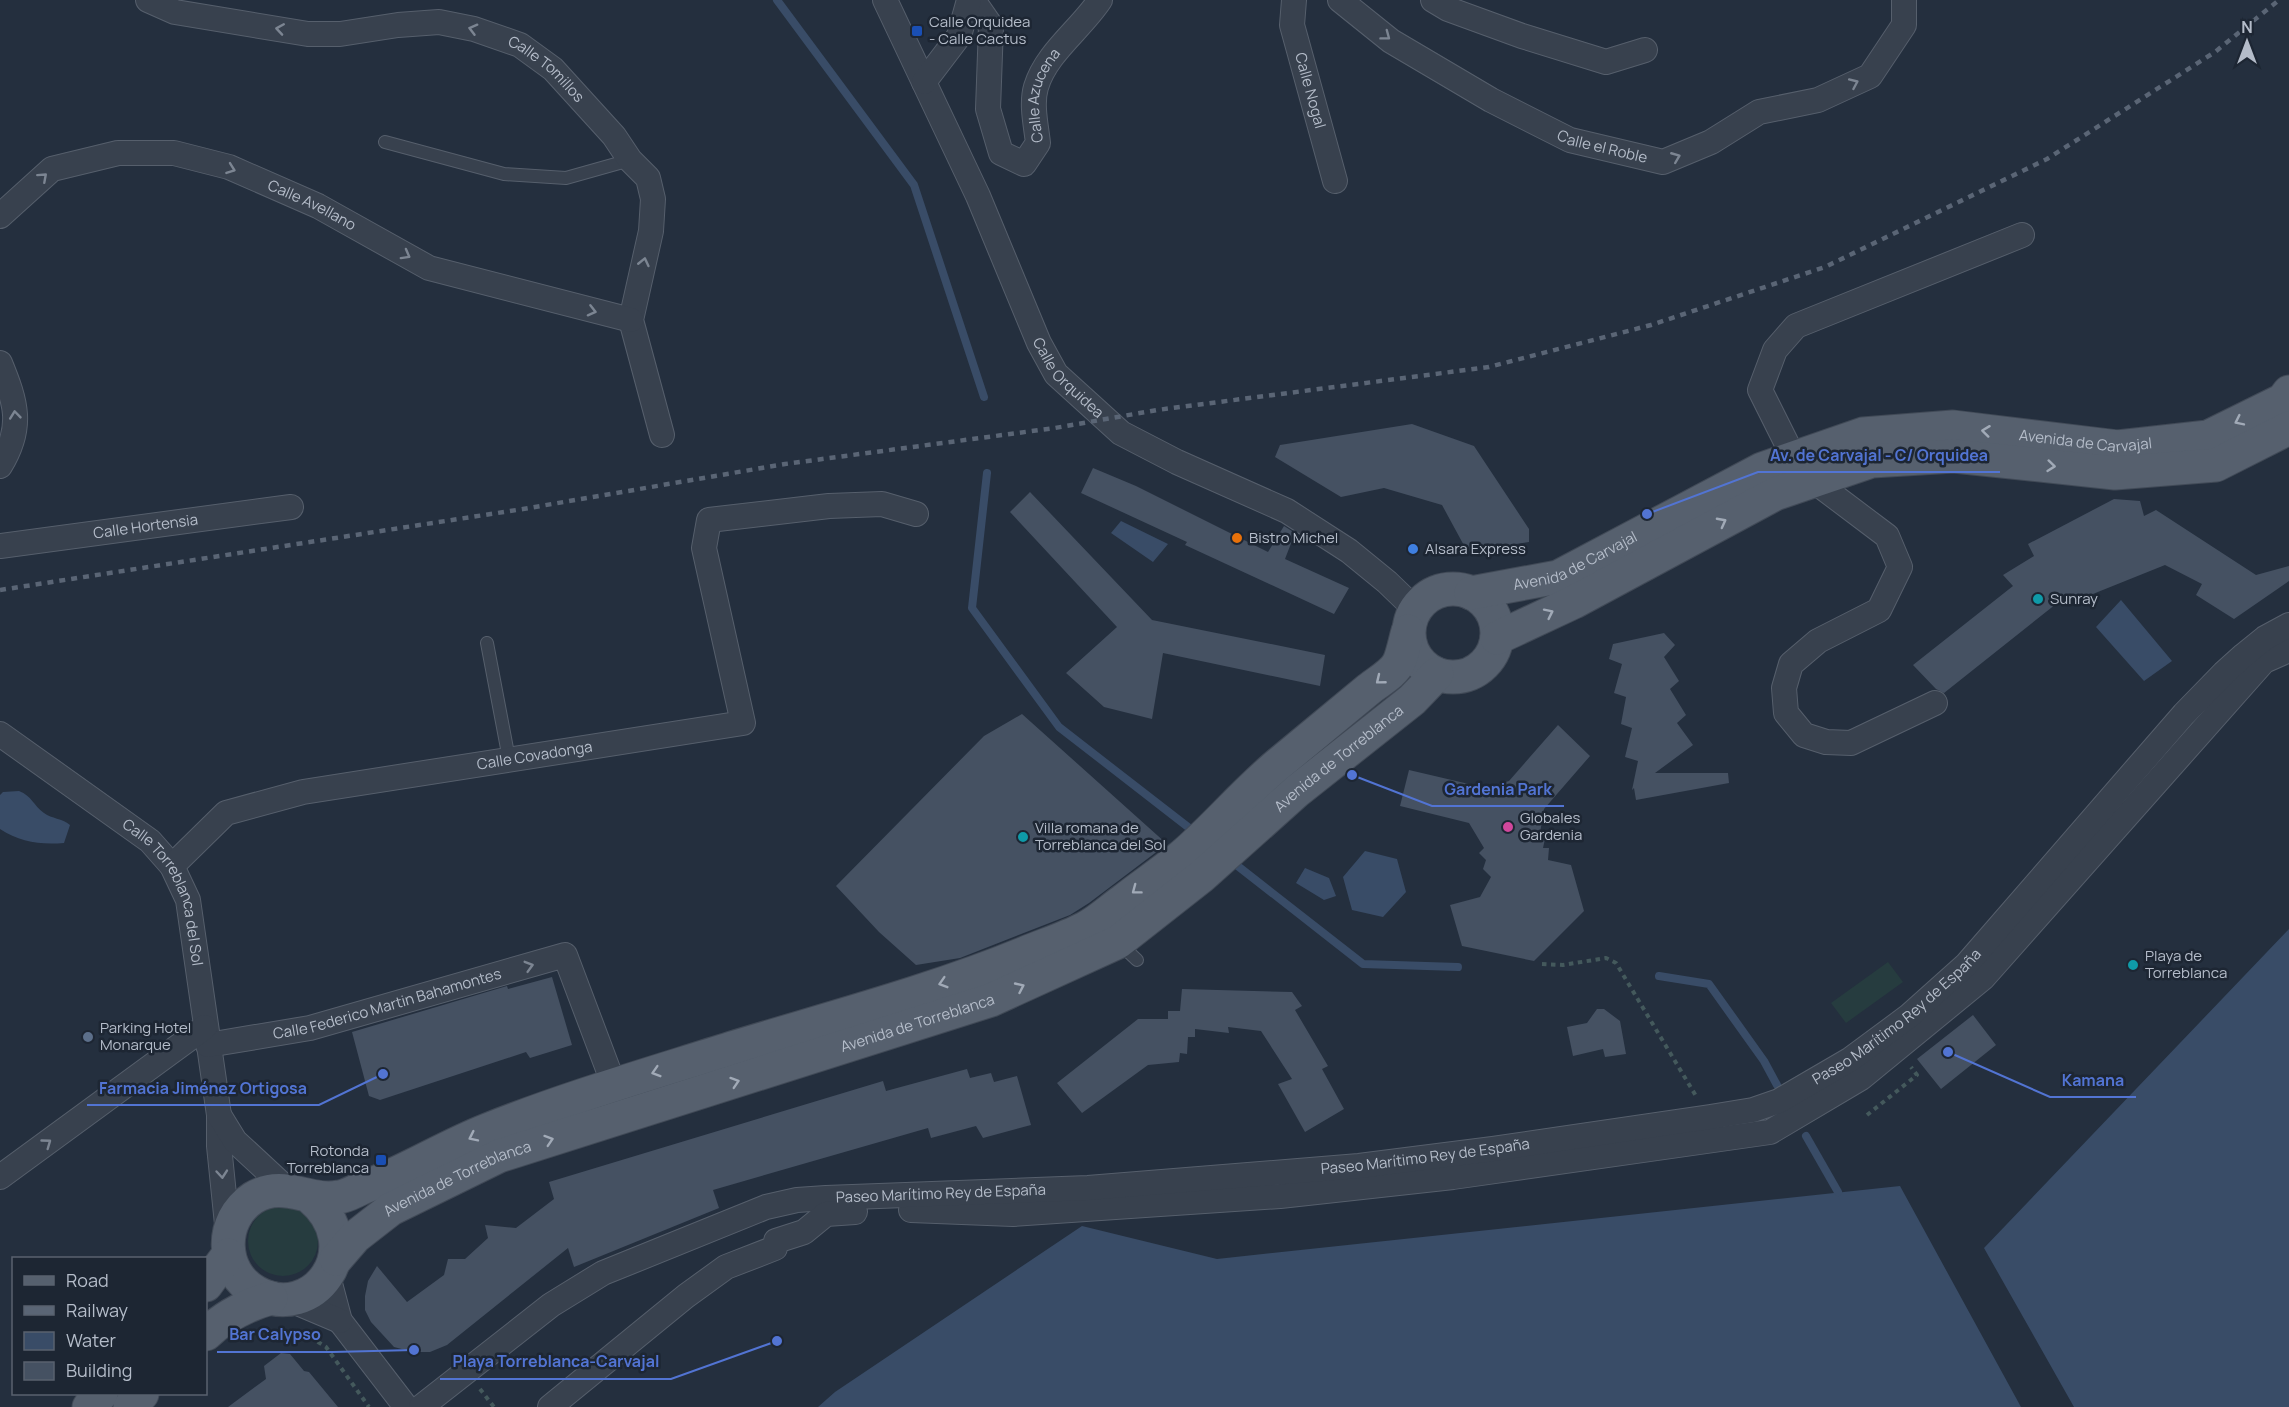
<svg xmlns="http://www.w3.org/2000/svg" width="2289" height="1407" font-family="Manrope,sans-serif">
	<rect width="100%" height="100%" fill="#242f3e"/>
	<path fill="#263c3f" d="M1888 962 1903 982 1846 1023 1831 1003Z
		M248 1241a35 35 0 1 1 70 0a35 35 0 1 1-70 0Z"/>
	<path fill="#394c67" d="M1121 521 1168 544 1153 562 1111 533Z
		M2121 600 2172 661 2144 681 2096 627Z
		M19 791C32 796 33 805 44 813 52 819 62 818 70 825L64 843C40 845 20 842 0 829V795L3 792Z
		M1365 851 1397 859 1406 892 1383 917 1352 910 1343 877Z
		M1305 868 1329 878 1336 896 1324 900 1296 883Z
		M2289 929V1407H2074L1984 1248Z
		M1900 1186 2021 1407H818L835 1392 1082 1226 1217 1259Z"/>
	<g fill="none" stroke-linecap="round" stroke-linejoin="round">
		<path stroke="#394c67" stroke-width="8" d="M777 0 914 185 984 397
			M987 473 972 608 1059 727 1197 834
			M1230 860 1363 964 1458 967
			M1659 976 1709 984 1764 1061 1777 1085
			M1806 1136 1838 1192"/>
	</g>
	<path fill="#455162" d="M1412 424 1474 446 1529 529V542L1467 551 1442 505 1384 488 1341 497 1275 457 1280 445Z
		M1093 468 1136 486 1268 552 1284 526 1295 533 1285 559 1349 588 1334 614 1185 545 1187 542 1081 493Z
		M1030 492 1152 620 1325 655 1320 686 1163 653 1152 719 1104 707 1066 673 1117 627 1010 512Z
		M2114 499 2140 501 2144 516 2156 510 2256 575 2289 566V581L2234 619 2196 595 2202 584 2165 565 2063 606 2056 604 1944 693 1936 689 1913 665 2013 586 2003 575 2034 556 2028 544Z
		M1664 633 1675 645 1664 657 1679 681 1670 689 1686 715 1677 723 1693 745 1655 773H1728L1729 783 1636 800 1634 788 1632 790 1638 761 1625 757 1632 728 1621 724 1626 697 1614 693 1622 664 1609 659 1613 644Z
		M1022 714 1167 844 1089 903 1070 915 960 958 916 965 879 932 836 886 984 736Z
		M1558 725 1590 756 1544 809 1540 833 1546 834 1543 848H1549L1548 860 1571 865 1584 911 1534 961 1462 946 1450 905 1480 897 1491 877 1483 869 1486 860 1479 853 1484 848 1469 823 1400 806 1409 770 1486 788 1509 781Z
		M552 977 572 1045 530 1058 526 1052 380 1100 369 1096 352 1032 507 986 508 989Z
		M1182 989 1292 992 1302 1006 1295 1010 1328 1066 1322 1069 1344 1109 1305 1132 1278 1084 1292 1079 1261 1031 1228 1027 1229 1033 1195 1029V1037H1188L1187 1054 1180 1053 1179 1062 1148 1065 1082 1113 1057 1083 1138 1019H1168V1011H1180Z
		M1597 1009H1604L1620 1021 1626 1054 1605 1057 1603 1049 1573 1056 1567 1027 1587 1023Z
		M1973 1015 1996 1045 1941 1089 1917 1059Z
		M967 1069 970 1078 991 1073 994 1082 1017 1076 1031 1125 983 1138 976 1126 931 1138 928 1128 713 1190 719 1208 574 1267 568 1248 447 1345 430 1352H413L394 1347 371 1322 365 1310V1296L368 1281 377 1266 407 1302 444 1275 448 1259H465L488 1238 485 1225 516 1228 554 1199 549 1182 883 1081 886 1091Z
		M281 1353 290 1354 304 1371 309 1372 338 1407H228L266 1379 264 1366Z"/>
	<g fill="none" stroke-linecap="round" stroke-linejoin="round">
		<defs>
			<path id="lane" d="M385 142 504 174 566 178 630 160
				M487 643 509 759
				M1119 943 1137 960"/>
			<g id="street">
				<path id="s1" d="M148 0 175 12 308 34H340L398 25 439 22 474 29 520 45 553 69 614 136 630 160 648 178 653 199 651 231 631 320 662 435"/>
				<path id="s2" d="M885 0 978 196 1039 343 1056 374 1121 433 1177 462 1287 511 1349 551 1387 582 1415 609"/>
				<path id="s3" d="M973 0 991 26 988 109 1001 153 1024 164 1038 143C1036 125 1031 104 1036 87 1046 53 1081 29 1100 0"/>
				<path id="s4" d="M1294 0 1292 25 1335 181"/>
				<path id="s5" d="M1340 0 1391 41 1491 100 1570 140 1663 162 1711 142 1759 112 1818 100 1870 76 1904 25V0"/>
				<path d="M1433 0 1448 9 1522 36 1606 62 1645 50"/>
				<path d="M924 82 959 36 969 0"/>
				<path id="s6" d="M0 216 52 169 118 153H174L229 167 318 206 429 268 631 320"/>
				<path d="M0 363C16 402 24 427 0 466"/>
				<path d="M1794 458 1760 390 1775 350 1796 326 2022 235"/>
				<path d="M1814 481 1887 536 1900 567 1879 610 1818 641 1791 664 1784 688 1786 713 1804 735 1826 742 1851 743 1935 703"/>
				<path id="s7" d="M0 546 291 507"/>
				<path id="s8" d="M0 734 150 841 172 866 188 900 219 1115V1146L228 1234"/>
				<path id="s9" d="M172 866 226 813 303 792 743 723 704 548 709 520 829 506 882 504 916 514"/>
				<path id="s10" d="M208 1045 310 1028 565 955 614 1085"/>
				<path d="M219 1115 235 1141 288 1190"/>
				<path d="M0 1177 205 1027"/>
				<path d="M911 1210 1013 1214 1280 1196 1453 1177 1770 1132 1861 1078 1983 978 2264 661 2289 650"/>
				<path d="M328 1276 340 1321 406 1407"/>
				<path d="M288 1299 340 1321"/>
				<path id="s11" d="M421 1407 551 1305 603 1273 766 1207 797 1200 826 1198 1088 1188 1359 1166 1493 1149 1710 1117 1753 1110 1779 1101 1851 1059 1909 1016 1966 965 2184 714 2224 673 2244 655 2265 638 2289 625"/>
				<path d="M550 1407 686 1296 726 1267 775 1248 776 1241 804 1232 826 1214 855 1212"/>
			</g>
			<g id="primary">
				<circle cx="1453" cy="633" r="44"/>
				<path id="s12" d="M1471 593 1558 577 1762 469 1863 434 1953 427 2118 447 2208 437 2283 400 2289 392"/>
				<path d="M1497 638 1574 602 1775 494 1872 461 1954 456 2115 473 2216 465 2289 428"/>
				<path d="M310 1197C371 1248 312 1324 256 1292 220 1272 219 1220 253 1198 284 1179 308 1203 339 1197 347 1196 355 1191 362 1188 405 1172 444 1147 487 1130 567 1098 650 1074 732 1048 830 1018 930 992 1025 953 1044 945 1066 938 1085 928 1099 921 1111 909 1124 900 1143 885 1164 871 1182 856 1217 826 1246 790 1282 761 1311 737 1340 713 1369 689 1379 681 1394 673 1399 662 1403 653 1405 641 1408 631"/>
				<path id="s13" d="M336 1259 355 1237 391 1209 499 1156 991 1000 1118 942 1202 876 1297 791 1412 700 1437 674"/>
				<path d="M206 1285 228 1255"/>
				<path d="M206 1334C225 1316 246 1305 271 1298"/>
				<path d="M89 1407 101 1394"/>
				<path d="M130 1407 142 1394"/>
			</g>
		</defs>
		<use href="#lane" stroke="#565f6c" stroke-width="14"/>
		<use href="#street" stroke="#565f6c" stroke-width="26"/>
		<use href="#primary" stroke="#414a57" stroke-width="35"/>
		<path stroke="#44595c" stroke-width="4" stroke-dasharray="4.5 4.5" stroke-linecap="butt" d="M1542 964 1563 965 1606 958 1616 963 1696 1096
			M1867 1115 1917 1075 1911 1067
			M310 1337 326 1347 369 1407
			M480 1389 494 1407"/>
		<use href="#lane" stroke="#38414e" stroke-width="12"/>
		<use href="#street" stroke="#38414e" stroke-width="24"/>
		<use href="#primary" stroke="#56606e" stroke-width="33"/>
		<path stroke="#5a6575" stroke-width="4.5" stroke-dasharray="6 6" stroke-linecap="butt" d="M0 590 523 509 785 464 1055 428 1157 410 1489 367 1651 325 1825 267 2047 159 2215 52 2279 0"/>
	</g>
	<defs><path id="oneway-chevron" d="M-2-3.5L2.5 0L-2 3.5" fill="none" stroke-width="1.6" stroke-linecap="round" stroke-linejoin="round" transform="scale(1.5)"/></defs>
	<g stroke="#7c8592">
		<use href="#oneway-chevron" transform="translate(280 29) rotate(-171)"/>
		<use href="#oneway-chevron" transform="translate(473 29) rotate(-165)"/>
		<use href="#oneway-chevron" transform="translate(1386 36) rotate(37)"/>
		<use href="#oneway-chevron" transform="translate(1854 83) rotate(-24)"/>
		<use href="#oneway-chevron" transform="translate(1676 157) rotate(-22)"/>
		<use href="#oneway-chevron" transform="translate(231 169) rotate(20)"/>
		<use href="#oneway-chevron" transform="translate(43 177) rotate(-42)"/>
		<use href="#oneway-chevron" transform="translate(406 255) rotate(29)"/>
		<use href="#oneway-chevron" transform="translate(644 262) rotate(-77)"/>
		<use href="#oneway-chevron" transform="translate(592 311) rotate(14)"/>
		<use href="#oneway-chevron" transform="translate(15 415) rotate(-96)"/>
		<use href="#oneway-chevron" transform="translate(529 966) rotate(-16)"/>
		<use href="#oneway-chevron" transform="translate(47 1143) rotate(-36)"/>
		<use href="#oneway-chevron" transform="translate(222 1174) rotate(85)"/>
	</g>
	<g stroke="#a1aab7">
		<use href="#oneway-chevron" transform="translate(2239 421) rotate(154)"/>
		<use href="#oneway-chevron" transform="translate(1986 431) rotate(-173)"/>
		<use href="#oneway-chevron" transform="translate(2051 466) rotate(6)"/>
		<use href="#oneway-chevron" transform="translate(1722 522) rotate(-28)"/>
		<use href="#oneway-chevron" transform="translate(1549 613) rotate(-26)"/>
		<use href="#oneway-chevron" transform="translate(1380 680) rotate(141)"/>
		<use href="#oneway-chevron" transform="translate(1136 890) rotate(143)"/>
		<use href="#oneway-chevron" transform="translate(943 983) rotate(163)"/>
		<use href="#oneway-chevron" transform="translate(1020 987) rotate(-25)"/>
		<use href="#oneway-chevron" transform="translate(656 1072) rotate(163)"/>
		<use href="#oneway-chevron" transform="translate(735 1082) rotate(-18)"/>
		<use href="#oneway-chevron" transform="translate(473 1137) rotate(154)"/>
		<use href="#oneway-chevron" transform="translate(549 1140) rotate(-18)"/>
	</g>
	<g fill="#1a4fb4" stroke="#1d2633" stroke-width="2">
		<rect x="911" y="25" width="12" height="12" rx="3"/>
		<rect x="375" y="1154" width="12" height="12" rx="3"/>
	</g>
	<circle fill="#e8710a" stroke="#1d2633" stroke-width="2" cx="1237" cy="538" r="6"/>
	<circle fill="#3f7fe0" stroke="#1d2633" stroke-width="2" cx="1413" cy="549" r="6"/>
	<g fill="#0f9aa8" stroke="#1d2633" stroke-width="2">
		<circle cx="2038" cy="599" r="6"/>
		<circle cx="1023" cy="837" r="6"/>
		<circle cx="2133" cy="965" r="6"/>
	</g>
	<circle fill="#d1479c" stroke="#1d2633" stroke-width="2" cx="1508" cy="827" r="6"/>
	<circle fill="#5c6f8a" stroke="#1d2633" stroke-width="2" cx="88" cy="1037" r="6"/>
	<g text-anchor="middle" stroke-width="5" stroke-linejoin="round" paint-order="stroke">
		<g font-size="15" fill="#b4bcc9" stroke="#1d2633" text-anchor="start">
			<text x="929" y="27">Calle Orquidea<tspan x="929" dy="17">- Calle Cactus</tspan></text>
			<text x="1249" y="543">Bistro Michel</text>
			<text x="1425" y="554">Alsara Express</text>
			<text x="2050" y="604">Sunray</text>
			<text x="1520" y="823">Globales<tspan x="1520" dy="17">Gardenia</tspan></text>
			<text x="1035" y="833">Villa romana de<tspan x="1035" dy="17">Torreblanca del Sol</tspan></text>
			<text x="2145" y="961">Playa de<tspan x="2145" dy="17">Torreblanca</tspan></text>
			<text x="100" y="1033">Parking Hotel<tspan x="100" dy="17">Monarque</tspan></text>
			<text x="369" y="1156" text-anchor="end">Rotonda<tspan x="369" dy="17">Torreblanca</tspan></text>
		</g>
		<g font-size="15" fill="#b4bcc9" stroke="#1d2633">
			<text dy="5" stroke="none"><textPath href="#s1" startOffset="416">Calle Tomillos</textPath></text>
			<text dy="5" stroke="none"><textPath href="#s4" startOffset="93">Calle Nogal</textPath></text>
			<text dy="5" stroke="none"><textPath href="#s3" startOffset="261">Calle Azucena</textPath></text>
			<text dy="5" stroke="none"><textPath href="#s5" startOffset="303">Calle el Roble</textPath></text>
			<text dy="5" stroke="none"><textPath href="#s6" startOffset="342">Calle Avellano</textPath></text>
			<text dy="5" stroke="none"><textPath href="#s2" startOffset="422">Calle Orquidea</textPath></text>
			<text dy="5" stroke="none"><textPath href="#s12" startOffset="650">Avenida de Carvajal</textPath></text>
			<text dy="5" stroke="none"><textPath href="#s7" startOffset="147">Calle Hortensia</textPath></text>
			<text dy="5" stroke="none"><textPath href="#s12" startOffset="110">Avenida de Carvajal</textPath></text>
			<text dy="5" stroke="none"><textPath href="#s9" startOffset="390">Calle Covadonga</textPath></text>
			<text dy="5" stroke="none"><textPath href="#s13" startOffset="1138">Avenida de Torreblanca</textPath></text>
			<text dy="5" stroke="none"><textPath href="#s8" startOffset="237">Calle Torreblanca del Sol</textPath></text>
			<text dy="5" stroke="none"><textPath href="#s10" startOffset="184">Calle Federico Martin Bahamontes</textPath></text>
			<text dy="5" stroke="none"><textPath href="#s11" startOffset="1568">Paseo Marítimo Rey de España</textPath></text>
			<text dy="5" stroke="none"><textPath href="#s13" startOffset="634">Avenida de Torreblanca</textPath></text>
			<text dy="5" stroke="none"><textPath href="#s11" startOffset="1064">Paseo Marítimo Rey de España</textPath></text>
			<text dy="5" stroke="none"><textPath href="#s13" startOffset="148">Avenida de Torreblanca</textPath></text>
			<text dy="5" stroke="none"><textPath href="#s11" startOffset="578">Paseo Marítimo Rey de España</textPath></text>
		</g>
	</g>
	<path fill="none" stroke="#5274d3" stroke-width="2" d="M1647 514L1758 472H2000M1352 775L1432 806H1564M1948 1052L2050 1097H2136M383 1074L319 1105H87M414 1350L333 1352H217M777 1341L671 1379H440"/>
	<g fill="#5274d3" stroke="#1d2633" stroke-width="2">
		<circle cx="1647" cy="514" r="6"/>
		<circle cx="1352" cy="775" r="6"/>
		<circle cx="1948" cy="1052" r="6"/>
		<circle cx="383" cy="1074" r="6"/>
		<circle cx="414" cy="1350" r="6"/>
		<circle cx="777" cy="1341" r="6"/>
	</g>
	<g font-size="16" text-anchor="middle" font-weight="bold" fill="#5274d3" stroke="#1d2633" stroke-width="5" stroke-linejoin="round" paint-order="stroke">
		<text x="1879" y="461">Av. de Carvajal - C/ Orquidea</text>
		<text x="1498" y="795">Gardenia Park</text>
		<text x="2093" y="1086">Kamana</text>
		<text x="203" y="1094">Farmacia Jiménez Ortigosa</text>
		<text x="275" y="1340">Bar Calypso</text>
		<text x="556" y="1367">Playa Torreblanca-Carvajal</text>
	</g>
	<rect x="12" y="1257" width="195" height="138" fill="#1d2633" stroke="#59626f" stroke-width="1.5"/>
	<rect x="24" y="1276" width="30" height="9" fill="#56606e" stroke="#59626f" stroke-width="1.5"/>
	<text x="66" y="1287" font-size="18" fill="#b4bcc9">Road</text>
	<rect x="24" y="1306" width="30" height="9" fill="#5a6575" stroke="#59626f" stroke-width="1.5"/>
	<text x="66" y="1317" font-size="18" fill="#b4bcc9">Railway</text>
	<rect x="24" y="1332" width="30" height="18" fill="#394c67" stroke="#59626f" stroke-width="1.5"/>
	<text x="66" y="1347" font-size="18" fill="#b4bcc9">Water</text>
	<rect x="24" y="1362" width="30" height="18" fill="#455162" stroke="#59626f" stroke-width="1.5"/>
	<text x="66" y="1377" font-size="18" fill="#b4bcc9">Building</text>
	<g transform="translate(2247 42)" stroke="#1d2633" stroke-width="4.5" paint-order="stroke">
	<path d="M0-4.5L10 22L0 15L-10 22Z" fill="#b4bcc9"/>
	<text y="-9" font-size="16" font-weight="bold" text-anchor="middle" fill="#b4bcc9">N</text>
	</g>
</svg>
